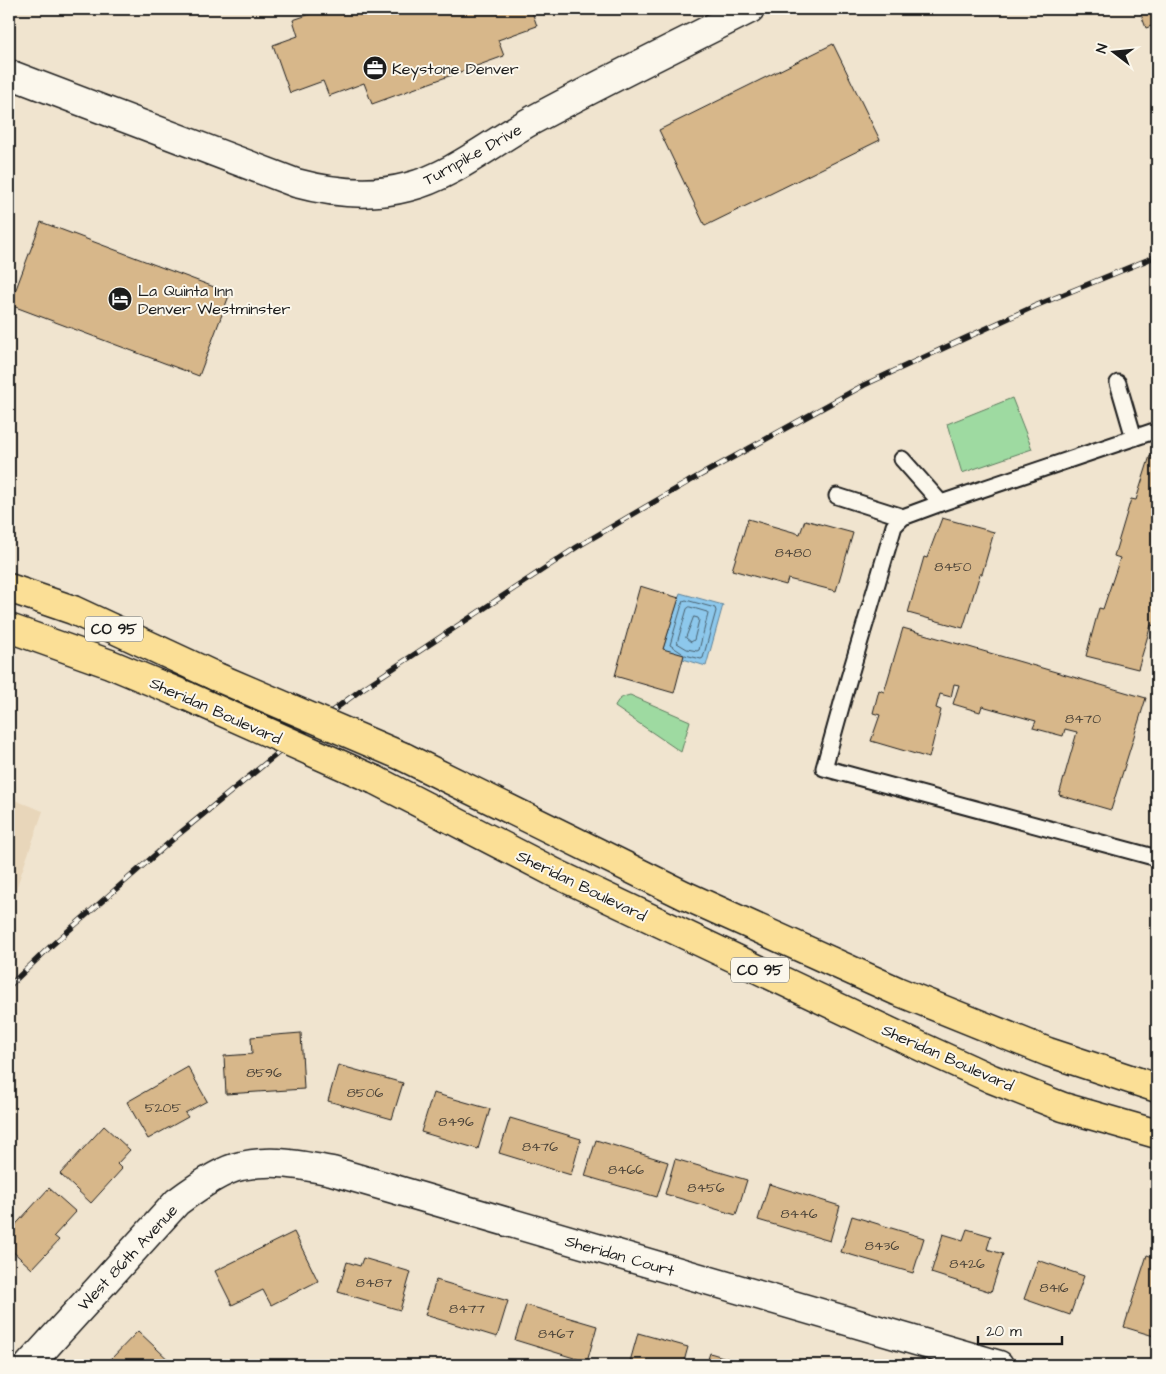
<svg xmlns="http://www.w3.org/2000/svg" width="1166" height="1374" font-family="'Architects Daughter',sans-serif">
	<rect width="100%" height="100%" fill="#f0e4cf"/>
	<filter id="ink" filterUnits="userSpaceOnUse"><feTurbulence type="fractalNoise" baseFrequency=".02" numOctaves="2"/><feDisplacementMap in="SourceGraphic" scale="10" xChannelSelector="R" yChannelSelector="G"/><feConvolveMatrix kernelMatrix="1 2 1 2 8 2 1 2 1" color-interpolation-filters="sRGB"/></filter>
	<g filter="url(#ink)">
		<path fill="#e8d6ba" d="M9 798 43 811 9 909Z"/>
		<path fill="#9edaa1" stroke="#5d7b5e" d="M1012 398 1032 449 962 473 947 424Z
			M630 695 690 721 681 752 615 707C617 699 622 697 630 695Z"/>
		<path fill="#8dc8ec" stroke="#608399" d="M680 593 723 605 706 666 683 659 663 649Z"/>
		<g fill="none" stroke-linecap="round" stroke-linejoin="round">
			<path stroke="#49616f" stroke-width="1" d="M690 607 707 612 708 614 699 650 697 651 687 649 677 643 687 609Z
				M694 617 698 618 699 620 694 640 691 642 686 638Z
				M682 653 670 645 683 601 686 600 715 608 716 611 703 658 701 659 685 655"/>
		</g>
		<path fill="#d7b78a" stroke="#1c1c1c" d="M325 9H531L537 26 498 40 504 56 372 104 364 83 329 96 323 81 290 93 273 45 298 36 293 20Z
			M1139 9H1157V24L1146 28Z
			M833 44 880 140 705 226 659 130Z
			M41 222 230 293 199 376 10 305Z
			M1150 456 1157 458V621L1156 626 1151 625 1138 669 1086 656 1099 608 1103 609 1120 558 1114 556 1131 499 1136 500Z
			M942 518 994 532 982 574H980L963 628 908 613 924 557 927 558Z
			M748 519 800 534 805 520 853 533 836 591 788 579 786 585 732 570Z
			M640 586 679 598 663 649 684 655 674 693 615 676Z
			M903 628 1146 698 1111 810 1059 795 1077 732 1065 729 1063 736 1033 728 1036 721 982 706 980 712 953 704 959 685 954 684 951 697 940 694 936 708 941 710 929 758 871 741 880 715 873 713 879 690 884 692Z
			M301 1033 304 1089 226 1094 224 1056 252 1054 251 1037Z
			M338 1065 403 1083 392 1119 328 1101Z
			M188 1067 207 1101 185 1113 188 1117 148 1139 127 1102Z
			M433 1093 490 1109 478 1149 421 1132Z
			M510 1118 581 1139 571 1175 499 1153Z
			M104 1126 130 1150 117 1164 122 1169 91 1203 60 1174Z
			M596 1140 668 1162 657 1197 585 1176Z
			M675 1159 747 1180 736 1215 665 1194Z
			M769 1184 840 1206 830 1241 758 1220Z
			M49 1188 76 1212 54 1236 59 1240 32 1269 9 1248V1232Z
			M852 1216 924 1238 913 1273 841 1252Z
			M967 1229 991 1236 987 1249 1003 1254 991 1292 931 1273 943 1234 963 1240Z
			M294 1232 318 1281 271 1305 263 1290 232 1305 215 1271Z
			M1147 1255 1157 1258V1337L1124 1327Z
			M363 1258 411 1272 400 1310 338 1292 347 1262 360 1266Z
			M1038 1260 1084 1276 1070 1315 1024 1299Z
			M436 1280 508 1301 497 1337 425 1315Z
			M526 1305 597 1326 587 1362 515 1340Z
			M138 1331 174 1365H115L110 1360Z
			M638 1333 688 1347 683 1365H629Z
			M710 1353 746 1364 745 1365H706Z"/>
		<g fill="none" stroke-linecap="round" stroke-linejoin="round">
			<defs>
				<path id="service" d="M1118 383 1134 438
					M1157 430 941 503 903 517 894 526 849 678 824 768 1157 858
					M902 459 941 503
					M837 496 903 517"/>
				<path id="minor" d="M9 74 296 183C333 193 371 197 408 187 452 176 491 143 531 121 603 82 677 46 750 9
					M29 1365 177 1202C193 1190 221 1170 241 1166 272 1159 302 1165 332 1171L999 1365"/>
				<path id="primary" d="M9 588 73 610 217 677
					M9 628 110 664 189 697
					M404 757 684 895 897 991 1048 1052 1157 1088
					M375 780 555 873 924 1048 992 1079 1063 1107 1157 1134"/>
			</defs>
			<use href="#service" stroke="#1c1c1c" stroke-width="19"/>
			<use href="#minor" stroke="#1c1c1c" stroke-width="31"/>
			<use href="#primary" stroke="#1c1c1c" stroke-width="31"/>
			<use href="#service" stroke="#fbf7ec" stroke-width="15"/>
			<use href="#minor" stroke="#fbf7ec" stroke-width="28"/>
			<use href="#primary" stroke="#fbdf96" stroke-width="28"/>
			<defs>
				<path id="rail" d="M9 986 52 945 179 834 305 731 362 689 577 547 688 482 864 385 1035 306 1157 256"/>
			</defs>
			<use href="#rail" stroke="#1c1c1c" stroke-width="5.5"/>
			<use href="#rail" stroke="#fbf7ec" stroke-width="4" stroke-dasharray="11" stroke-linecap="butt"/>
			<defs>
				<path id="primary-bridge" d="M217 677 404 757
					M189 697 375 780"/>
			</defs>
			<use href="#primary-bridge" stroke="#1c1c1c" stroke-width="31" stroke-linecap="butt"/>
			<use href="#primary-bridge" stroke="#fbdf96" stroke-width="28"/>
		</g>
	</g>
	<defs>
		<symbol id="office-disc" viewBox="-11 -11 22 22"><circle r="9.5" fill="#1c1c1c" stroke="#fbf7ec"/><path d="M-6-3h4V-5.5h4V-3h4V5H-6ZM-1-4.5V-3h2v-1.5ZM-6 0V1H6V0Z" fill="#fff"/></symbol>
		<symbol id="hotel-disc" viewBox="-11 -11 22 22"><circle r="9.5" fill="#1c1c1c" stroke="#fbf7ec"/><path d="M-6-4.5h1.5V1H6V5H4.5V3h-9V5H-6ZM-4 0a1.8 1.8 0 1 1 3.6 0ZM.5 0V-2.5h3Q6-2.5 6 0Z" fill="#fff"/></symbol>
	</defs>
	<g fill-rule="evenodd">
		<use href="#office-disc" x="361" y="54" width="28" height="28"/>
		<use href="#hotel-disc" x="106" y="285" width="28" height="28"/>
	</g>
	<g text-anchor="middle" stroke-width="4" stroke-linejoin="round" paint-order="stroke">
		<g font-size="14" fill="#4b4338">
			<text x="793" y="557">8480</text>
			<text x="953" y="571">8450</text>
			<text x="1083" y="723">8470</text>
			<text x="264" y="1077">8596</text>
			<text x="365" y="1097">8506</text>
			<text x="163" y="1112">5205</text>
			<text x="456" y="1126">8496</text>
			<text x="540" y="1151">8476</text>
			<text x="626" y="1174">8466</text>
			<text x="706" y="1192">8456</text>
			<text x="799" y="1218">8446</text>
			<text x="882" y="1250">8436</text>
			<text x="967" y="1268">8426</text>
			<text x="374" y="1287">8487</text>
			<text x="1054" y="1292">8416</text>
			<text x="467" y="1313">8477</text>
			<text x="556" y="1338">8467</text>
		</g>
		<g fill="#fbf7ec" stroke="#5f5e5a" stroke-width="1">
			<rect x="85" y="616.5" width="58" height="25" rx="4"/>
			<rect x="731" y="957.5" width="58" height="25" rx="4"/>
		</g>
		<g font-size="15" font-weight="bold" fill="#1c1c1c">
			<text x="114" y="634">CO 95</text>
			<text x="760" y="975">CO 95</text>
		</g>
		<g font-size="16" fill="#1c1c1c" stroke="#fbf7ec" text-anchor="start">
			<text x="392" y="74">Keystone Denver</text>
			<text x="138" y="296">La Quinta Inn<tspan x="138" dy="18">Denver Westminster</tspan></text>
		</g>
		<g font-size="16" fill="#1c1c1c" stroke="#fbf7ec">
			<text transform="translate(472 154) rotate(-29)" y="6">Turnpike Drive</text>
			<text transform="translate(216 710) rotate(24)" y="6">Sheridan Boulevard</text>
			<text transform="translate(582 885) rotate(26)" y="6">Sheridan Boulevard</text>
			<text transform="translate(948 1057) rotate(24)" y="6">Sheridan Boulevard</text>
			<text transform="translate(620 1255) rotate(16)" y="6">Sheridan Court</text>
			<text transform="translate(127 1257) rotate(-47)" y="6">West 86th Avenue</text>
		</g>
	</g>
	<rect width="1166" height="1374" fill="none" stroke="#fbf7ec" stroke-width="30"/>
	<rect x="15" y="15" width="1136" height="1344" fill="none" stroke="#1c1c1c" stroke-width="2" filter="url(#ink)"/>
	<g transform="translate(1114 52) rotate(286)" stroke="#fbf7ec" stroke-width="4" paint-order="stroke">
	<path d="M0-4L9 19L0 12L-9 19Z" fill="#1c1c1c"/>
	<text y="-8" font-size="14" font-weight="bold" text-anchor="middle" fill="#1c1c1c">N</text>
	</g>
	<path d="M978 1336v8h84v-8" fill="none" stroke="#1c1c1c" stroke-width="2.5"/>
	<text x="986" y="1336" font-size="15" fill="#1c1c1c" stroke="#fbf7ec" stroke-width="4" paint-order="stroke">20 m</text>
</svg>
